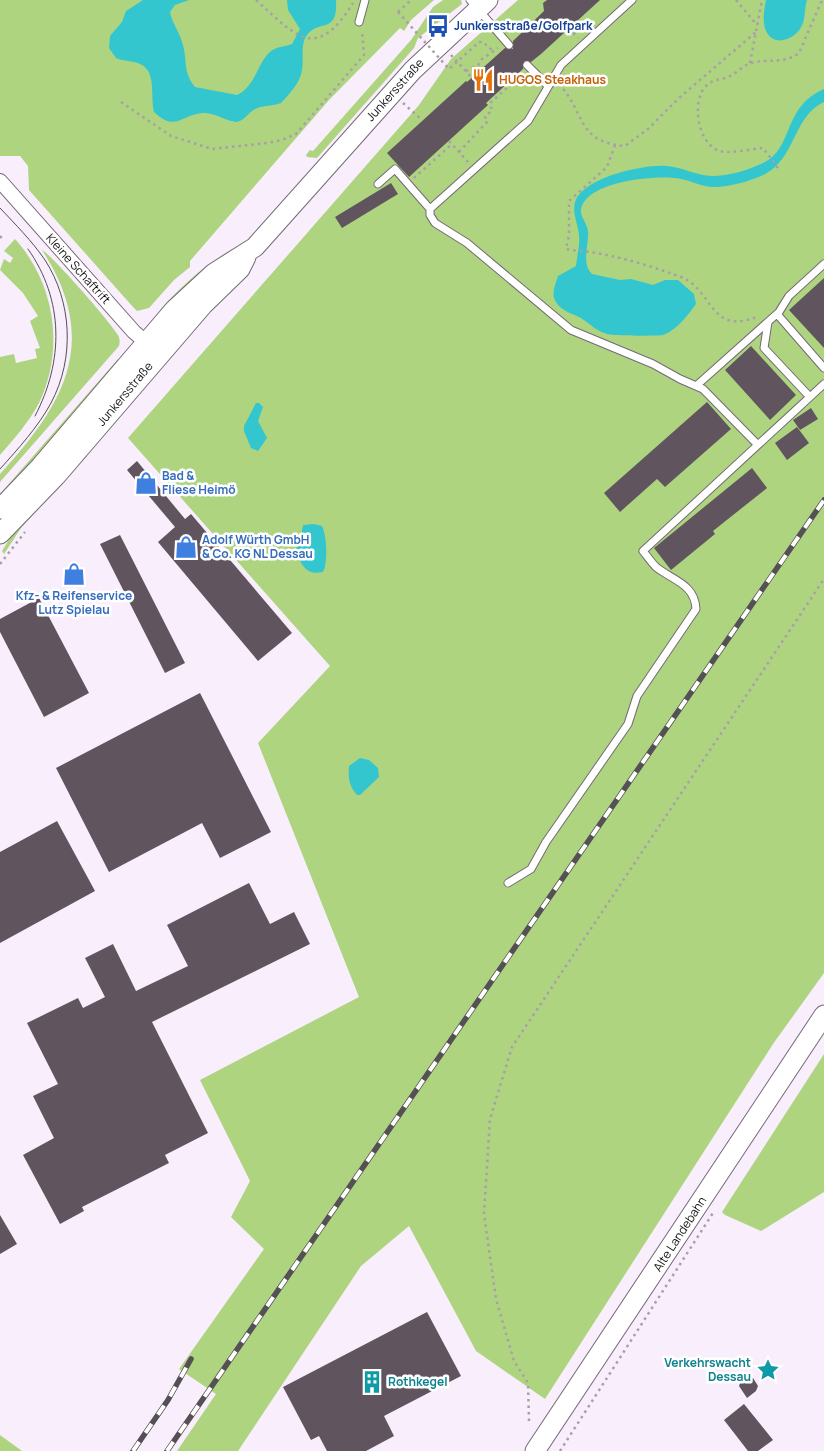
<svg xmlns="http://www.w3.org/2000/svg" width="824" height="1451" font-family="Manrope,sans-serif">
	<rect width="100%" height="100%" fill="#f9eefb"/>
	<path fill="#aed480" d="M0 0H434L411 20 404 31 400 28 329 100 190 261V267L174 280 149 308 137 311 133 307 29 190 28 166 20 156H0Z
		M443 0H461L462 4 418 38 414 48 317 158 307 157 306 155 310 150 313 151 411 40 433 7Z
		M518 0H824V973L773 1044 545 1399 476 1351 409 1226 361 1266 238 1451H177L216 1394 179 1369 264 1249 231 1217 250 1181 200 1080 359 997 258 743 330 666 128 438 419 105 451 59Z
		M15 239C55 283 65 349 39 403 29 422 14 439 0 455V357L14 354 16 363 37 358 35 349 40 348 30 321 38 316 23 293 0 270 4 259 10 263 13 258 4 251Z
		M242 244 163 312 160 310C183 284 210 260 242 244Z
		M42 250C51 254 112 324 118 335 120 339 120 342 119 346L0 482V474C65 403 101 341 42 250Z
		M118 359 120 361 0 499V494Z
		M85 453 87 456 21 528 4 554 2 551 13 533Z
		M824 1054V1192L761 1231 725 1215 722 1212Z
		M0 1435 22 1451H0Z"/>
	<path fill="#34c6ce" d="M143 0H189L175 5 170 12C172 23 179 31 182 42 188 59 182 71 195 87L237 95C255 87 258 62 270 52 277 46 284 47 292 44L300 29 288 10 287 0H336C338 35 319 19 307 35 300 44 304 59 302 70 301 81 289 95 281 103 273 106 263 105 255 109 249 112 243 122 236 122 226 121 217 114 206 113 182 112 177 134 154 112 150 97 157 71 140 64 132 60 124 62 116 58L109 48 110 36 122 22 126 11Z
		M766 0H807C804 9 806 19 801 27 795 39 774 48 766 31 762 22 764 10 766 0Z
		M824 89V102C793 116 796 158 765 174 751 181 730 187 714 187 702 187 692 181 681 179 659 174 586 181 581 209 580 217 587 223 588 231 589 245 581 264 592 274L620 280 631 279 653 285 665 280H678L694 294 696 304C688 315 677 330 663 335 660 336 610 336 607 334 597 331 592 326 584 320 574 313 559 312 554 298 552 291 556 283 558 276L576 266C577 256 580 245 579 235 578 224 572 213 575 202 583 177 645 164 667 166 682 167 697 176 712 176 728 176 749 170 763 163 794 149 782 107 824 89Z
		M256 403H259L263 407 258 421 267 438 258 451 251 448 244 431V426Z
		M314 524 322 526C327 536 328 562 323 572 306 576 300 564 296 549L300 541 303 525Z
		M360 758 369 760 378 768 379 777 360 795H357C349 786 348 778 349 766Z"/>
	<path fill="#60555f" d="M547 0H600L541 54 531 62 524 61 523 69 486 103 488 105 409 177 387 153 466 81 467 82 505 48 513 49V41L544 11 543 3Z
		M391 183 398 194 342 228 335 217Z
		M824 278V348L789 310Z
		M751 346 796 395 770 420 725 370Z
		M707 402 731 429 665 487 657 479 620 512 604 493Z
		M811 408 818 419 800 430 793 420Z
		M797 427 809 443 787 460 775 443Z
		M137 461 185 519 191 514 292 633 258 661 158 542 175 527 127 470Z
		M752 468 767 488 713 531 715 534 671 570 654 548Z
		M120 535 185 663 165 673 100 544Z
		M39 598 89 693 44 717 0 632V619Z
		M200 693 271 832 220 858 202 823 109 872 56 768Z
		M57 821 95 891 0 943V852Z
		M249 883 270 924 294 912 310 944 152 1022 208 1133 165 1155 169 1163 82 1207 84 1211 60 1224 23 1155 54 1138 33 1096 58 1084 27 1023 78 998 83 1008 105 997 85 958 113 944 136 991 188 966 167 925Z
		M0 1215 17 1244 0 1254Z
		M427 1312 461 1376 384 1416 394 1436 366 1451H327L319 1436 311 1440 283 1387Z
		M746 1377 753 1378 758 1386 756 1391 747 1398 739 1386 741 1380Z
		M744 1404 773 1440 758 1451H748L724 1420Z"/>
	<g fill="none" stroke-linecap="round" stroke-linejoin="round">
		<defs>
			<path id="service" d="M470 0 509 45
				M359 22 365 0
				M527 65 548 86
				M378 184 395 169 430 209 528 121 561 65 632 0
				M430 209V215L435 223 467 243 571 330 653 364 680 379 703 389 757 444
				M777 314 824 368
				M768 322 764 348 809 396
				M696 386 779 312 789 296 824 264
				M508 883 531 869 546 842 628 724 637 696 696 609C695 584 672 580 656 567 651 562 647 556 643 551L824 384"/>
			<path id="minor" d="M0 181 134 332 153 348"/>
			<path id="secondary" d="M0 509 40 467 174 310 214 273 255 247 413 70 488 0
				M0 534 56 476 203 305 240 269 246 257
				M535 1451 824 1015"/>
		</defs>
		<use href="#service" stroke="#746a76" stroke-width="9"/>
		<use href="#minor" stroke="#746a76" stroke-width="16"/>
		<use href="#secondary" stroke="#746a76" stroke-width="21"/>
		<path stroke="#a79fa9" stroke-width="2.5" stroke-dasharray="2.5 4" stroke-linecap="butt" d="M256 0C297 37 316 62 353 3
			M736 0 757 25
			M398 12 411 0
			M569 28 578 38
			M479 42H483L493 51
			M451 55 472 78
			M750 63 762 0
			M466 71 478 65 482 59 498 48
			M559 84C586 113 576 142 625 146L648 129 679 98 756 32
			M121 102 171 136 212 149 267 143 282 140 296 134 364 55 362 31
			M403 103 422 120
			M449 141 468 162
			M615 145 607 167 569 201V235L566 249C576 251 586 251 596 253 625 258 654 267 681 277 714 290 709 337 759 316
			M459 152 488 121 485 117 492 110 490 103 523 74
			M778 168 763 148C750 149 728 155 717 150 697 141 691 99 707 85 713 79 721 80 728 77 736 74 742 66 751 63 768 58 783 65 799 53L822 0
			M414 178 452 144
			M0 236 4 241
			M0 564 25 532
			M529 1421 528 1383 514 1361 496 1299 484 1214 490 1119 512 1047 824 579
			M560 1451 713 1213"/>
		<use href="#service" stroke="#fff" stroke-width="7"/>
		<use href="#minor" stroke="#fff" stroke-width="14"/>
		<use href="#secondary" stroke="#fff" stroke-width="19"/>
		<path stroke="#554f56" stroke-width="1" d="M0 208C15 224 32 241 45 260 72 302 75 358 51 403 38 427 18 449 0 469
			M28 249C64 300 64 361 35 416"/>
		<defs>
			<path id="rail" d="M133 1451 168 1400 191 1359
				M167 1451 824 500"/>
		</defs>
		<use href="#rail" stroke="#554f56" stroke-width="5.5"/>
		<use href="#rail" stroke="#fff" stroke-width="4" stroke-dasharray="11" stroke-linecap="butt"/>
		<path stroke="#a79fa9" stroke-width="2.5" stroke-dasharray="2.5 4" stroke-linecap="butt" d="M398 12 449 69 479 42"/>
	</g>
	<defs>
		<symbol id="bus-bare" viewBox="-9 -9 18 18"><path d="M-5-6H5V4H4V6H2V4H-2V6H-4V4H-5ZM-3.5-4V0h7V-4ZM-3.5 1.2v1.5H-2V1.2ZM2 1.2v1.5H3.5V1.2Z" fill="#1a4fb4" stroke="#fff" stroke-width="2.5" paint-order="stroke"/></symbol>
		<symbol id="restaurant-bare" viewBox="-9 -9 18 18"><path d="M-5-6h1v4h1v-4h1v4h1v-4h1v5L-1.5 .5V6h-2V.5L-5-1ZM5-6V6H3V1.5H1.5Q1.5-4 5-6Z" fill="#e8710a" stroke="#fff" stroke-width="2.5" paint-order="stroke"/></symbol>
		<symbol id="shop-bare" viewBox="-9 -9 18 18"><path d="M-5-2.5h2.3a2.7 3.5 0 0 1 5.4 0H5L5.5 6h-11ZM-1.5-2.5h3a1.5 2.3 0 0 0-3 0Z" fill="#3f7fe0" stroke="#fff" stroke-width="2.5" paint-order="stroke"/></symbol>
		<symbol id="sight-bare" viewBox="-9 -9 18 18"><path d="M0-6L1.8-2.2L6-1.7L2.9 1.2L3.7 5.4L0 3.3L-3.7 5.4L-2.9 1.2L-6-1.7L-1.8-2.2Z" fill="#0f9aa8" stroke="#fff" stroke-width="2.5" paint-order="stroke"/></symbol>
		<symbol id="building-bare" viewBox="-9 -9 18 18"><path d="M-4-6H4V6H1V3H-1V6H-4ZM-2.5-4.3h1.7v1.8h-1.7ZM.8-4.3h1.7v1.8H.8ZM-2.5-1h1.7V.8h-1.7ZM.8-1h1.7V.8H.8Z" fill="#0f9aa8" stroke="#fff" stroke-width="2.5" paint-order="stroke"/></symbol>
	</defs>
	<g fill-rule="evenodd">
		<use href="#bus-bare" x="422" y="10" width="32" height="32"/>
		<use href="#restaurant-bare" x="467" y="64" width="32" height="32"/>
		<use href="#shop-bare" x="130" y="467" width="32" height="32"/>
		<use href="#shop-bare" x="170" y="531" width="32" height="32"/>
		<use href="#shop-bare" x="58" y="558" width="32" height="32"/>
		<use href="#sight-bare" x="752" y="1354" width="32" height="32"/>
		<use href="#building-bare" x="356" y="1366" width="32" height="32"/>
	</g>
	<g text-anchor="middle" stroke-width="5" stroke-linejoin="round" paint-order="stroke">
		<g font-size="12" font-weight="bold" fill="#164399" stroke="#fff" text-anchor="start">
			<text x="454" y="30">Junkersstraße/Golfpark</text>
		</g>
		<g font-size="12" font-weight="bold" fill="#c56008" stroke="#fff" text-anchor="start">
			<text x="499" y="84">HUGOS Steakhaus</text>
		</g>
		<g font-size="12" fill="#151216" stroke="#fff">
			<text transform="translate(395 90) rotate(-48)" y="4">Junkersstraße</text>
			<text transform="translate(78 269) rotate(48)" y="4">Kleine Schaftrift</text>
			<text transform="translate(125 394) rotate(-50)" y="4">Junkersstraße</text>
			<text transform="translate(680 1234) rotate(-57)" y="4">Alte Landebahn</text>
		</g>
		<g font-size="12" font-weight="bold" fill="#366cbe" stroke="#fff" text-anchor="start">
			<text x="162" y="480">Bad &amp;<tspan x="162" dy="14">Fliese Heimö</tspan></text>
			<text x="202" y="544">Adolf Würth GmbH<tspan x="202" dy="14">&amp; Co. KG NL Dessau</tspan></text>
			<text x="74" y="600" text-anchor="middle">Kfz- &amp; Reifenservice<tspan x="74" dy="14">Lutz Spielau</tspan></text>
		</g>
		<g font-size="12" font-weight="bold" fill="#0d838f" stroke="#fff" text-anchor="end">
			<text x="751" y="1367">Verkehrswacht<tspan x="751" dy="14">Dessau</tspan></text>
			<text x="388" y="1386" text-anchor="start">Rothkegel</text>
		</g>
	</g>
</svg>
